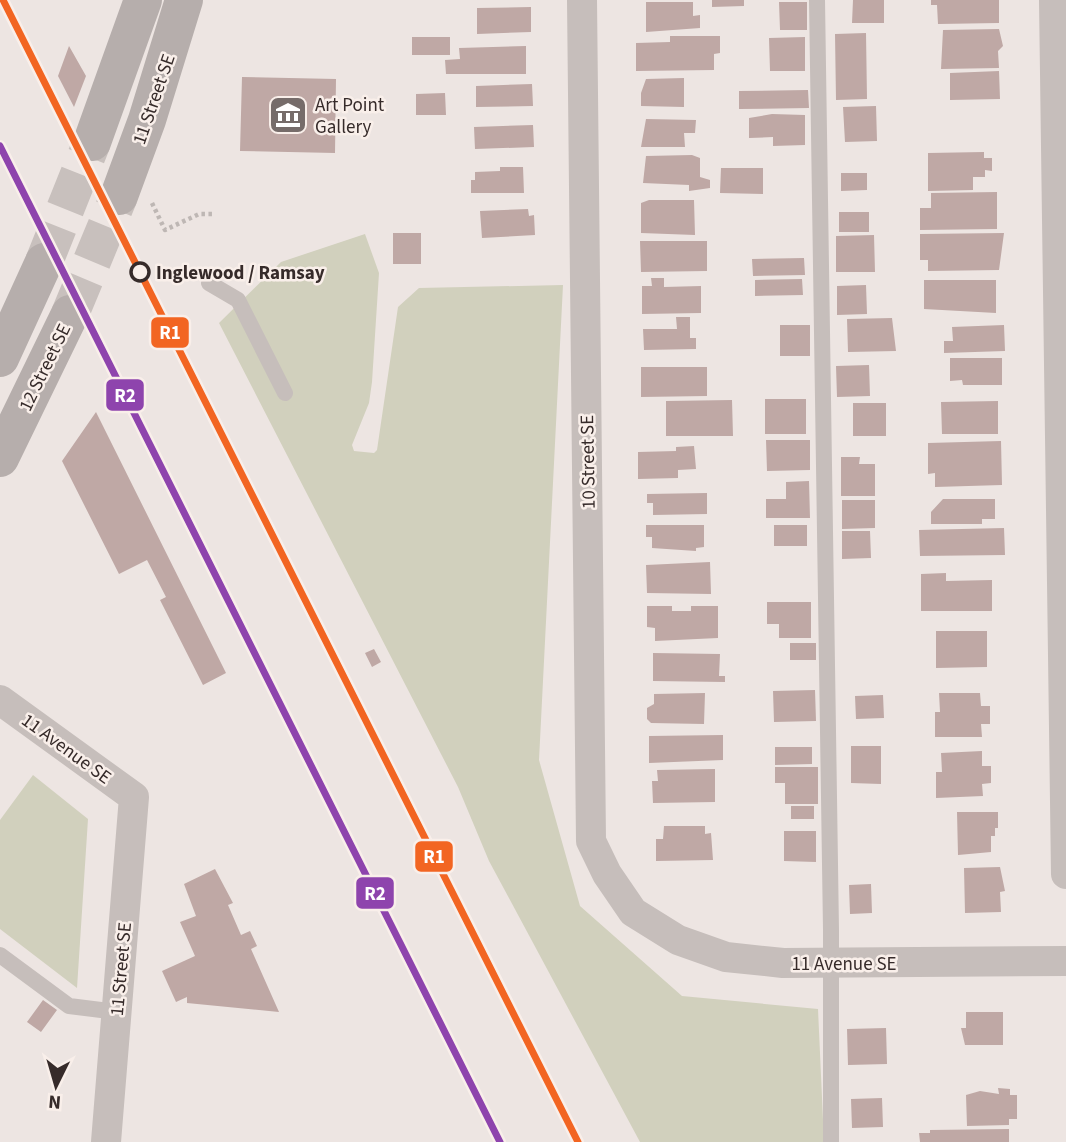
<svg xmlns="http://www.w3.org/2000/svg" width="1066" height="1142" font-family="'Source Sans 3',sans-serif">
	<rect width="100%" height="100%" fill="#ede5e2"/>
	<path fill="#d1d0bd" d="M365 234 379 273 372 382 369 403 352 445 354 451 374 453 377 450 398 307 419 288 563 285 539 760 580 906 682 996 818 1009 824 1142H640L489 861 458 787 219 323 281 262Z
		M33 775 88 819 77 988 0 929V820Z"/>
	<path fill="#bfa8a5" d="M712 0H744V6L712 7Z
		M853 0H884V23H852Z
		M931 0H999V23L938 24 937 5H931Z
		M646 2H693V16L700 15V28L646 32Z
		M779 2H807V30H780Z
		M531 7V32L477 34V8Z
		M999 29 1003 46 998 51 999 68 941 69 943 30Z
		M866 33 867 99 836 100 835 34Z
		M670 36H720V53L714 54V70L636 71V43L670 42Z
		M412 37H450V55H412Z
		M805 37V71H770L769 38Z
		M69 46 86 76 74 107 58 76Z
		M526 46V74H446L445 60 460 59 459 48Z
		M999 71 1000 99 950 100V73Z
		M242 77 336 79 335 153 240 151Z
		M684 78V107L641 106V93L646 79Z
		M532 84 533 106 476 107V86Z
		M808 90 809 108 739 109V91Z
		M445 93 446 115H416V94Z
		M876 106 877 141 845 142 843 107Z
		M772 114 805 115V145L773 146V137L749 138V118Z
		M646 119 696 120 695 133H684L685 147H641Z
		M533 125 534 147 475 149 474 127Z
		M984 152V158H992V171L985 170V177H973V190L928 191V153Z
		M692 155 700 158V177L710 180V188L689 191V185L643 183 646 156Z
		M500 167H523L524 193H471V180H475V172L500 171Z
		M721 168H763V194L720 193Z
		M841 173H867V190L841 191Z
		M997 192V229L920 230V208H931V193Z
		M649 200H694L695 235 641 233V203Z
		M528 209 529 216 534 215 535 235 482 238 480 211Z
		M839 212H869V232H839Z
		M393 233H421V264H393Z
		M1004 233 999 270 928 271V260H920V234Z
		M874 235 875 272H836V236Z
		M640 241H707V271L641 272Z
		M804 258 805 275 753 276 752 259Z
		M651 278H664V287L701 286V313L642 314V286H652Z
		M802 279 803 295 755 296V280Z
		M924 280H996V313L924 309Z
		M866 285 867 314 837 315V286Z
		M676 317H690V338H696V349L644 350 643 329H677Z
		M892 318 896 351 848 352 847 319Z
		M780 325H810V356H780Z
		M1004 325 1005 351 944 353V341H953L952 327Z
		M950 358H1002V385H963L962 380 950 381Z
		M869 365 870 396 837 397 836 366Z
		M641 367H707V396L641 397Z
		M765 399H806V434H765Z
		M732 400 733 436H666V401Z
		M998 401V434H942L941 402Z
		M853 403H886V436H853Z
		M96 412 226 673 203 685 160 600 166 597 147 560 119 574 62 461Z
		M766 440H810V470L767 471Z
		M1001 441 1002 485 935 487V473L928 474V443Z
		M694 446 696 469 678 470V478L638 479V452L676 451V447Z
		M841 457H860L859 464H875V496H841Z
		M809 481 810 518H766V499H786V482Z
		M707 493V514L653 515V503H647V494Z
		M943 499H995V519H982V524H931V512Z
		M842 500H875V528L842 529Z
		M646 525H704V547L696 548V551L652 548V537H646Z
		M774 525H807V546H774Z
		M1004 528 1005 555 920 556 919 530Z
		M842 531H870L871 558 842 559Z
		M710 562 711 594 647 593 646 565Z
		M946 573V581L992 580V611H921V574Z
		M767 602H811V638H779V624H767Z
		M647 606H672V611H691V606H718V638L655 641V628L647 627Z
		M936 631H987V667L936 668Z
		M790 643H816V660H790Z
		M374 649 381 662 372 667 365 653Z
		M653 653 720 654 719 676H725V682L653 681Z
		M815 690 816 721 774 722 773 691Z
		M705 693 704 724 651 723 647 719V708L654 704V694Z
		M939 693H980L981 706H990V724H981L982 737H935V712H940Z
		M883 695 884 718 856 719 855 696Z
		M723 735V760L649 763V736Z
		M851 746H881V784L851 783Z
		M775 747H812V764L775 765Z
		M982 751V766H991V783L982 784 983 796 936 798V772H942L941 753Z
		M775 767H818V804H785V783H775Z
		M715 769V802L653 803 652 781H658L657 770Z
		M791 806H814V819H791Z
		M957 812H998V828H995V836H991V852L958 855Z
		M664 826H705V834L711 833 713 860 656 861V839H663Z
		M784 831H816V862L784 861Z
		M1000 867 1005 891 1000 892 1001 912 965 913 964 868Z
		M215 869 233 903 228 905 241 935 250 931 257 946 251 949 279 1012 187 1003V997L176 1002 162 971 195 956 180 922 196 916 184 884Z
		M871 884 872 913 850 914 849 885Z
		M43 1000 57 1010 41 1032 27 1022Z
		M966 1012H1003V1045H965L961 1028H966Z
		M886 1028 887 1064 848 1065 847 1029Z
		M998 1088 1010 1089V1095H1017V1119H1009V1125L967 1126 966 1095 980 1091 999 1094Z
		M882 1098 883 1127 852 1128 851 1099Z
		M1009 1129V1142H920L919 1133H930V1130Z"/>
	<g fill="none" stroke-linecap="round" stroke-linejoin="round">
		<path stroke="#c8c0bd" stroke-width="38" stroke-dasharray="38 19" stroke-linecap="butt" d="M44 262 92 142
			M70 314 119 196"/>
		<path stroke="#beb7b4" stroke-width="4.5" stroke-dasharray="3.5 3.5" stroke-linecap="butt" d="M152 203 165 230 199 214H213"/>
		<path stroke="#c6bebb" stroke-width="16" d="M817 0 831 930V1142
			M209 283 238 300 285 393
			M0 955 69 1006 117 1012"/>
		<path stroke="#c6bebb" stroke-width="30" d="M582 0 591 841 607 874 633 912 678 940 726 957 783 963 1066 961
			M1054 0 1066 874
			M0 700 134 797 106 1142"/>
		<path stroke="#b6aeac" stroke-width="38" d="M92 142 143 0
			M119 196 147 120 184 0
			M0 358 44 262
			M0 458 70 314"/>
		<defs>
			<path id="rail-1" d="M3 0 578 1142"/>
			<path id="rail-2" d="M0 146 500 1142"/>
		</defs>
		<use href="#rail-1" stroke="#f9efea" stroke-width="12"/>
		<use href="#rail-2" stroke="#f9efea" stroke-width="12"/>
		<use href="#rail-1" stroke="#f26522" stroke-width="7"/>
		<use href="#rail-2" stroke="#8e44ad" stroke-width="7"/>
	</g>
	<defs>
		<symbol id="museum-square" viewBox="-11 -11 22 22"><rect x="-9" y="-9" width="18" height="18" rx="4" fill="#766c6a" stroke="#f9efea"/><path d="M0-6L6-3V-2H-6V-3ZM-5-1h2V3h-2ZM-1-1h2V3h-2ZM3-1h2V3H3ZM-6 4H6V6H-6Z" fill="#fff"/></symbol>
	</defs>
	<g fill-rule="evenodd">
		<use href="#museum-square" x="266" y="93" width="44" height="44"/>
	</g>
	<circle fill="#f9efea" stroke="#362b2a" stroke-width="3.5" cx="140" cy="272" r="9"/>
	<g text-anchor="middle" stroke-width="5" stroke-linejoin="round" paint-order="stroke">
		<g font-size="19" fill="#362b2a" stroke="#f9efea">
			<text transform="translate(153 99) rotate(-71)" y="7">11 Street SE</text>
			<text transform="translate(44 367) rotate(-64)" y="7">12 Street SE</text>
			<text transform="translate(587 462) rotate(-91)" y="7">10 Street SE</text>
			<text transform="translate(67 748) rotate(36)" y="7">11 Avenue SE</text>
			<text x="844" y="970">11 Avenue SE</text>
			<text transform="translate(120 969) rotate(-85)" y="7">11 Street SE</text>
		</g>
		<g font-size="19" fill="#362b2a" stroke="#f9efea" text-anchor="start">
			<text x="315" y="111">Art Point<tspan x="315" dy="22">Gallery</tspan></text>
		</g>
		<g font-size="19" font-weight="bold" fill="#362b2a" stroke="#f9efea" text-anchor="start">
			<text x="156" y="279">Inglewood / Ramsay</text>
		</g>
	</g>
	<g stroke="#f9efea" stroke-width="2.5">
		<rect x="150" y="316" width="40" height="33" rx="7" fill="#f26522"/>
		<rect x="105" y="378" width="40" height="34" rx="7" fill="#8e44ad"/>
		<rect x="414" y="840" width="40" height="33" rx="7" fill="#f26522"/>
		<rect x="355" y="876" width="40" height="34" rx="7" fill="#8e44ad"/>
	</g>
	<g font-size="19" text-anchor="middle" font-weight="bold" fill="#fff">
		<text x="170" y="339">R1</text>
		<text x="125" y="402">R2</text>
		<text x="434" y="863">R1</text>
		<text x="375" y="900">R2</text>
	</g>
	<g transform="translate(56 1086) rotate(185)" stroke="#f9efea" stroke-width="5" paint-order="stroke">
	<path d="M0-5L12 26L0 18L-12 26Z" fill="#362b2a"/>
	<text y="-10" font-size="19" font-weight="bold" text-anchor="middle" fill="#362b2a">N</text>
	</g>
</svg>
